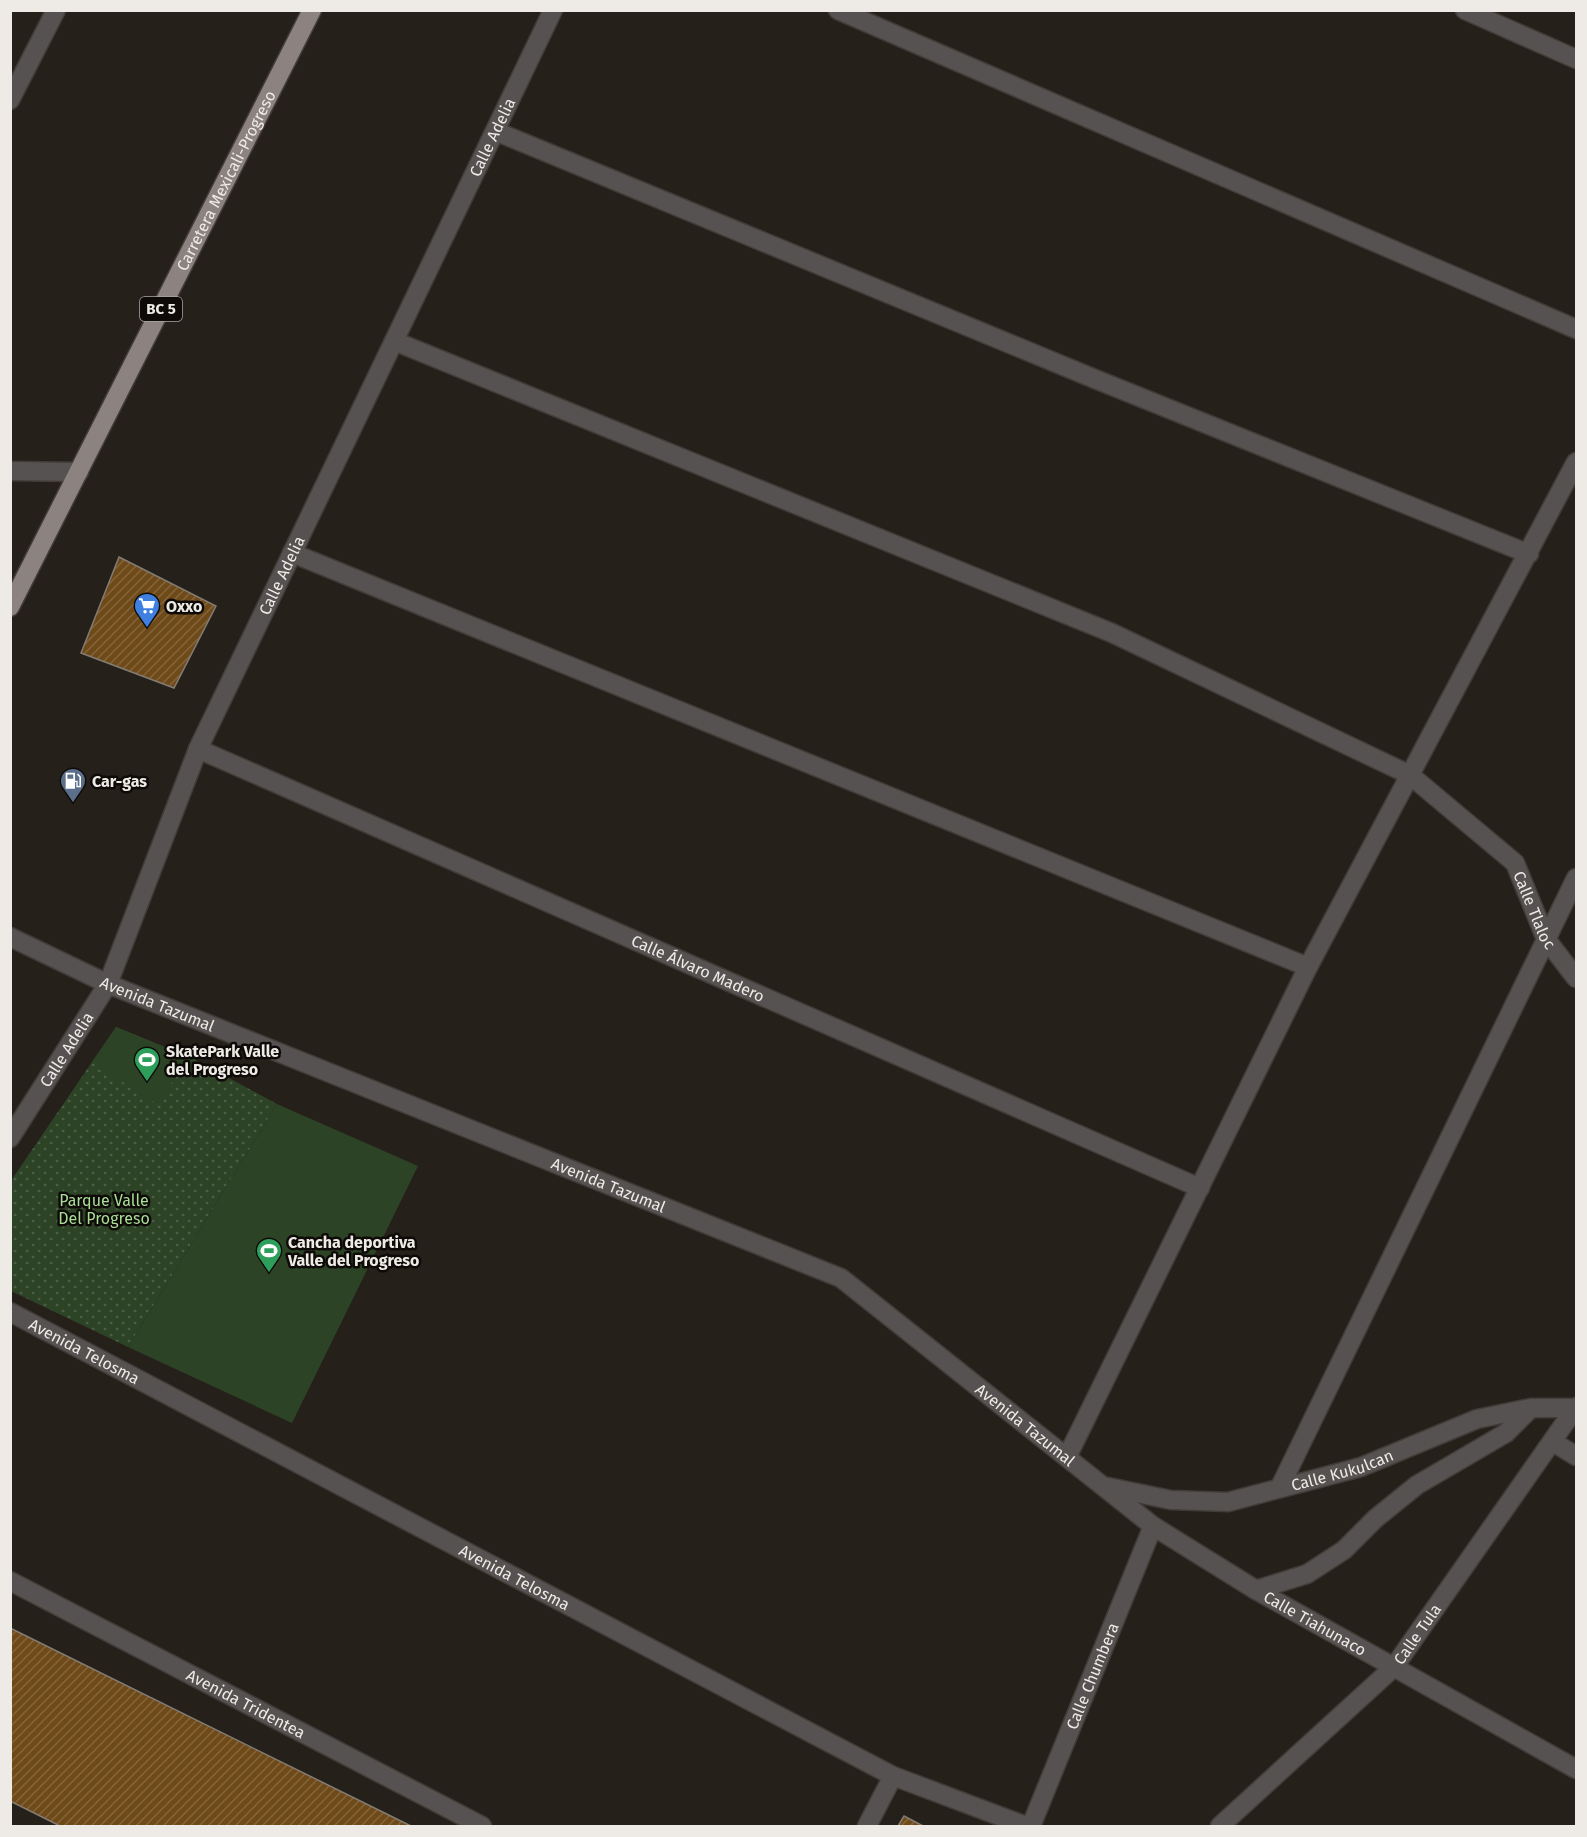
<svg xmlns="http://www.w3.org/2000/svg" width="1587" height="1837" font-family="'Fira Sans',sans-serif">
	<defs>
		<pattern id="green-dots" width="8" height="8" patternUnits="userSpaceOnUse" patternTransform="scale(1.5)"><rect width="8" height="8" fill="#2d4325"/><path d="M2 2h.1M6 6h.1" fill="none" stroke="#4c5e45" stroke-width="1.8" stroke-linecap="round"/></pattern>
		<pattern id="building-hatch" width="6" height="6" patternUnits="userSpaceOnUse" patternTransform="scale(1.5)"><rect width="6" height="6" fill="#6f4a19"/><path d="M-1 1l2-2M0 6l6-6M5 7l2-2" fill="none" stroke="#84643a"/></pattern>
	</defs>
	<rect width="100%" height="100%" fill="#25201a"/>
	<path fill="url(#green-dots)" d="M116 1027 192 1058 277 1104 128 1347 11 1291 10 1182Z"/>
	<path fill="#2d4325" d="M116 1027 192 1058 155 1103 92 1062Z
		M277 1104 418 1166 292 1423 128 1347Z"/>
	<path fill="url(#building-hatch)" stroke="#837c75" stroke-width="1.5" d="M119 557 216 606 174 688 81 653Z
		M10 1628 411 1826H60L10 1801Z
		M904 1816 923 1826H898Z"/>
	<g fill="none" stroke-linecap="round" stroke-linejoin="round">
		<defs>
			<g id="minor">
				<path d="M838 10 1576 329"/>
				<path d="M1465 10 1576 59"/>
				<path d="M10 100 56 10"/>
				<path d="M495 131 1095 379 1529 554"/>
				<path id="s1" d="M394 341 1112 633 1410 775 1515 863 1546 939 1576 978"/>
				<path d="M10 471 79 472"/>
				<path d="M292 553 1308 967 1067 1457"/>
				<path id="s2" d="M198 749 1200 1188"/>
				<path id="s3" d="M10 937 108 984 841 1278 1153 1526 1256 1590 1576 1769"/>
				<path d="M1308 967 1576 462"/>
				<path id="s4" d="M10 1138 108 984 198 749 553 10"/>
				<path id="s5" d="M10 1312 893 1776 1026 1826"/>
				<path d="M1553 1442 1576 1456"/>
				<path id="s6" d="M1108 1487 1171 1500 1228 1502 1361 1467 1477 1419 1531 1408H1576"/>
				<path d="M1280 1487 1576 878"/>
				<path id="s7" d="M10 1581 482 1826"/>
				<path d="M1256 1590 1307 1574 1344 1550 1375 1519 1417 1485 1506 1433 1531 1408"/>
				<path d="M867 1826 893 1776"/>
				<path id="s8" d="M1031 1826 1153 1526"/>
				<path id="s9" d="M1220 1826 1394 1667 1576 1407"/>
			</g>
			<g id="primary">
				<path id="s10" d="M10 607 312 10"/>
			</g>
		</defs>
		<use href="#minor" stroke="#413c37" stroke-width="21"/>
		<use href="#primary" stroke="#413c37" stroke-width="21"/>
		<use href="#minor" stroke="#575252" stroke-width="18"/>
		<use href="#primary" stroke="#8c8381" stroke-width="18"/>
	</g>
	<defs>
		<symbol id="supermarket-pin" viewBox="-11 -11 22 30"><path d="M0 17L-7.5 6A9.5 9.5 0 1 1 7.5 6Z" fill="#3f7fe0" stroke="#0d0a08"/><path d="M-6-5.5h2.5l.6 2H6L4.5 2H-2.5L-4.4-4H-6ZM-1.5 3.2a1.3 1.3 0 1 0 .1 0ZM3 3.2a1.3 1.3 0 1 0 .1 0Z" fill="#fff"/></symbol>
		<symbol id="fuel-pin" viewBox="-11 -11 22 30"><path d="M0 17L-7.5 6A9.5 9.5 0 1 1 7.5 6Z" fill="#5c6f8a" stroke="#0d0a08"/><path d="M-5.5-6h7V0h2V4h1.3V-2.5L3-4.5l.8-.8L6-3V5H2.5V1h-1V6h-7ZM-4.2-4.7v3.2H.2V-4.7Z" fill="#fff"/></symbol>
		<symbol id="stadium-pin" viewBox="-11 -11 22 30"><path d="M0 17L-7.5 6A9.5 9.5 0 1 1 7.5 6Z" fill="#2e9e5b" stroke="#0d0a08"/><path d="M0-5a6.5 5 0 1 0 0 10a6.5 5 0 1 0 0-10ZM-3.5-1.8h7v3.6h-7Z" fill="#fff"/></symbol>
	</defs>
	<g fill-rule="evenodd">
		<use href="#supermarket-pin" x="132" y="591" width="30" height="40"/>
		<use href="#fuel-pin" x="58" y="766" width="30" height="40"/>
		<use href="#stadium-pin" x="132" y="1045" width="30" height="40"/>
		<use href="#stadium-pin" x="254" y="1236" width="30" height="40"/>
	</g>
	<g text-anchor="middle" stroke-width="5" stroke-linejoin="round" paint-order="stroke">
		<rect fill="#0d0a08" stroke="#aaa8a4" stroke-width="1.5" x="140" y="297" width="42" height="24" rx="4.5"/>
		<g font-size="15" font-weight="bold" fill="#eeebe7">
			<text x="161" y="314">BC 5</text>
		</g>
		<g font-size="16" fill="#eeebe7" stroke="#0d0a08">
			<text dy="6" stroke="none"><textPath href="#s4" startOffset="1113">Calle Adelia</textPath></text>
			<text dy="6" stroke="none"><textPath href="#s10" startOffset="478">Carretera Mexicali-Progreso</textPath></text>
			<text dy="6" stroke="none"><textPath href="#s4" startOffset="627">Calle Adelia</textPath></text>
			<text dy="6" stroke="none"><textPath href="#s1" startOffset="1293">Calle Tlaloc</textPath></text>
			<text dy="6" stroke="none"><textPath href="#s2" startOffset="546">Calle Álvaro Madero</textPath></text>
			<text dy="6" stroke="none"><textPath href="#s3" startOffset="162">Avenida Tazumal</textPath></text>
			<text dy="6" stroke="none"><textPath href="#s4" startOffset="105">Calle Adelia</textPath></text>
			<text dy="6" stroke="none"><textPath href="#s3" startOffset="648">Avenida Tazumal</textPath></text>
			<text dy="6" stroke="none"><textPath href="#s5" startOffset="84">Avenida Telosma</textPath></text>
			<text dy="6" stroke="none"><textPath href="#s3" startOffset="1134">Avenida Tazumal</textPath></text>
			<text dy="6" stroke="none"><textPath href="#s6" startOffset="240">Calle Kukulcan</textPath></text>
			<text dy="6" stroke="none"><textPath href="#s5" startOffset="570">Avenida Telosma</textPath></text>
			<text dy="6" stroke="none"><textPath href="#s3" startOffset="1486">Calle Tiahunaco</textPath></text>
			<text dy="6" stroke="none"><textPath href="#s9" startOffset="276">Calle Tula</textPath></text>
			<text dy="6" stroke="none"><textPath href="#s8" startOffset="162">Calle Chumbera</textPath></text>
			<text dy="6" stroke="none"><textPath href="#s7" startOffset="266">Avenida Tridentea</textPath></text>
		</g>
		<g font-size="16" font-weight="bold" fill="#eeebe7" stroke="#0d0a08" text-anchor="start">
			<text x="166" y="612">Oxxo</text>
			<text x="92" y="787">Car-gas</text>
			<text x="166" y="1057">SkatePark Valle<tspan x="166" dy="18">del Progreso</tspan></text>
			<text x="288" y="1248">Cancha deportiva<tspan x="288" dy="18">Valle del Progreso</tspan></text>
		</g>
		<g font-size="16" fill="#a9de97" stroke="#0d0a08">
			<text x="104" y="1206">Parque Valle<tspan x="104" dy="18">Del Progreso</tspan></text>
		</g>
	</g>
	<rect width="1587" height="1837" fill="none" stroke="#eeebe7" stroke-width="24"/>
</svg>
